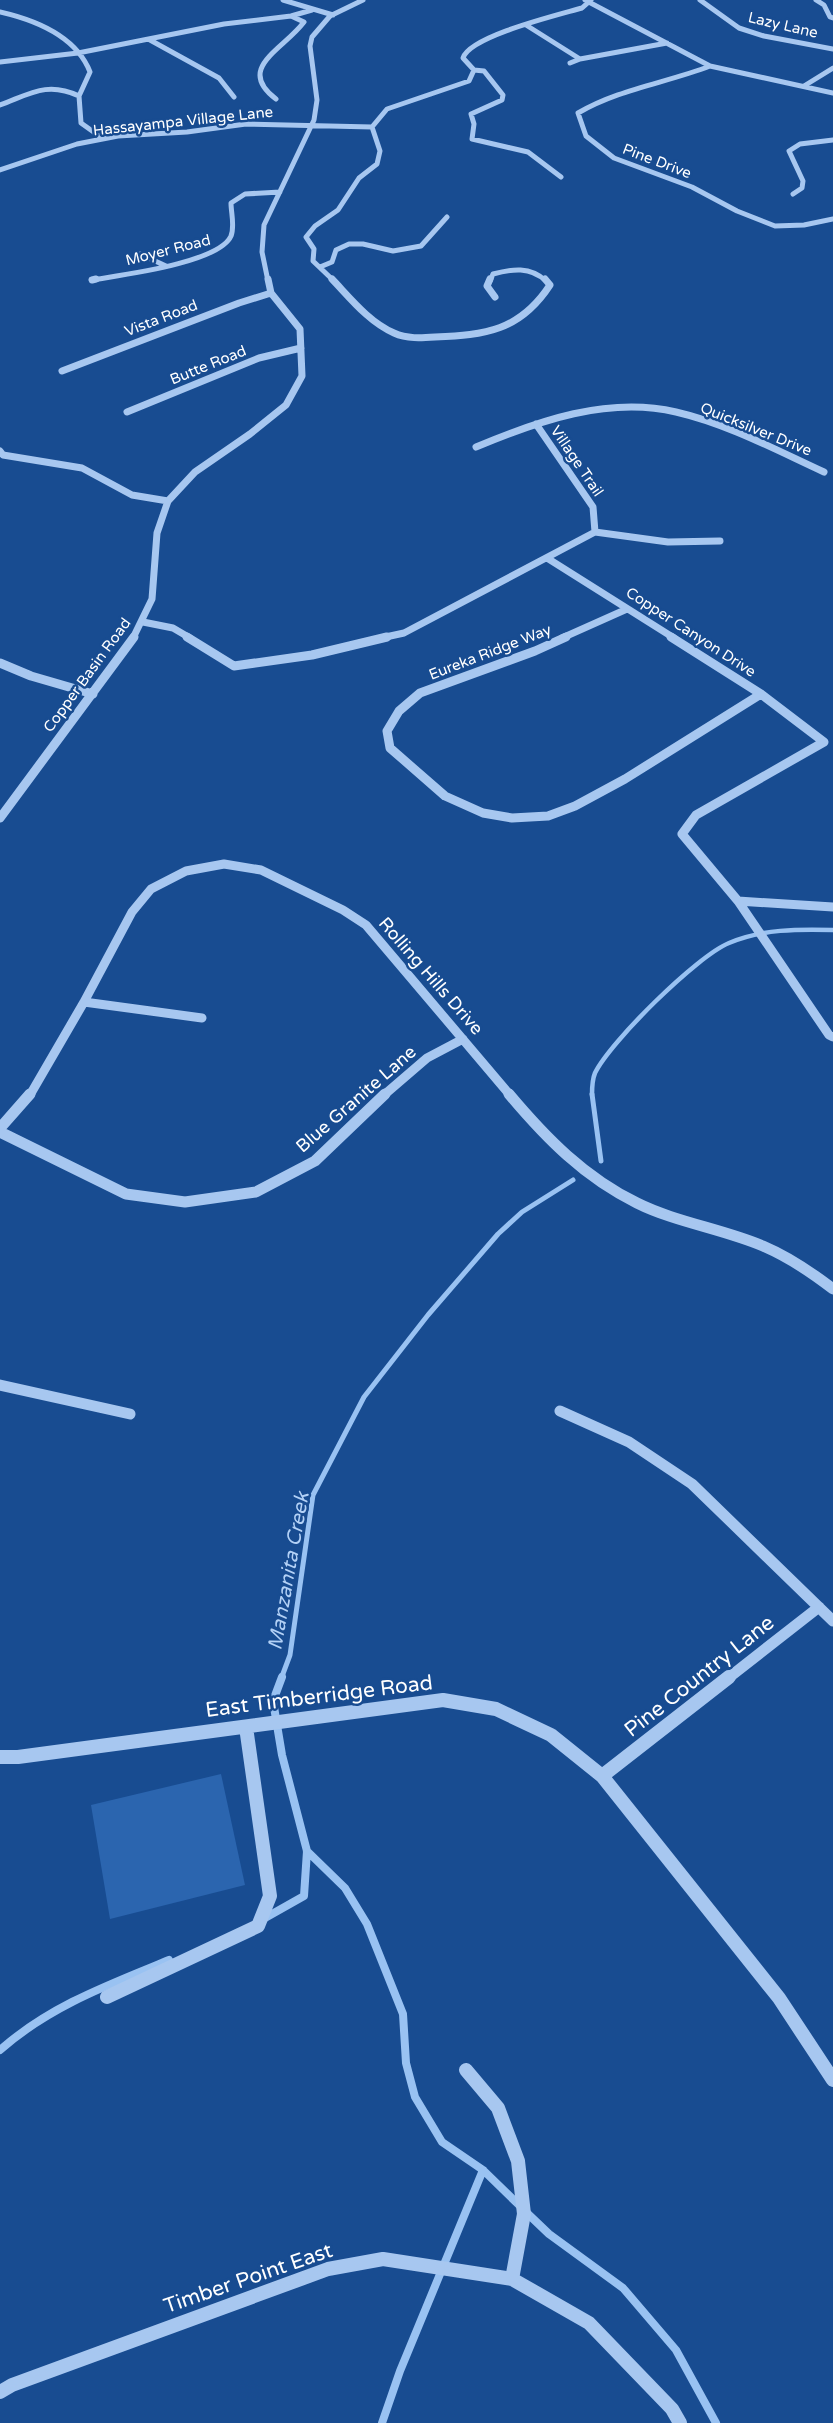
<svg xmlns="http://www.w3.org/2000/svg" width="833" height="2423" font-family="'Varela Round',sans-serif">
	<rect width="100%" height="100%" fill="#184c91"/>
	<path fill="#2b65af" d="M221 1774 245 1885 110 1919 91 1805Z"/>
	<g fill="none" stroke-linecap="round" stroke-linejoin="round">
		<path stroke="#99c2f2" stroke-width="4.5" d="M592 1095C592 1088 592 1080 595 1073 610 1042 697 956 729 943 762 929 798 929 833 930"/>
		<path stroke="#99c2f2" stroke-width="5" d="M592 1094 601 1161
			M281 1679 290 1655 313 1495 364 1397 428 1315 498 1234 522 1212 573 1180"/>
		<path stroke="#99c2f2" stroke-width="8" d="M307 1851 345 1888 367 1924 403 2014 406 2063 415 2097 442 2142 483 2170 520 2206
			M265 1918 304 1896 307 1851 282 1755 273 1701 282 1677
			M0 2050C50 2006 108 1985 169 1960
			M527 2213 549 2234 623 2288 676 2350 716 2423
			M382 2423 400 2371 483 2170"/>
		<path stroke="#a7c7f0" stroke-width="5" d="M283 0 333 15
			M585 0 710 66 833 93
			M700 0 739 28 764 36 833 49
			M816 0 824 5 830 17 833 18
			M0 12C35 20 76 36 90 72L79 96
			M526 25 580 59 570 63
			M150 40 219 78 234 97
			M580 59 667 43
			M0 62 78 53 224 24 291 16 312 10
			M710 66C666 83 619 89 578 113L586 136 614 158 692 187 737 211 775 226 804 225 833 219
			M474 70 484 71 503 95 502 100 471 114 474 124 472 139 528 152 561 177
			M804 86 833 68
			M276 99C235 68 283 50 304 22L291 16
			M0 105C30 94 47 81 79 96L81 123 102 138
			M372 127 387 109 469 81 474 70 463 58C470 36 558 15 582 8L591 0
			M0 170 77 144 118 136 187 132 246 124 372 127
			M793 194 802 188 803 181 789 151 800 144 833 140
			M140 254 166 266
			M320 267 332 262 336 250 349 244H363L393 251 421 246 447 217
			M92 280C121 275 219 263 231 236 235 226 231 213 231 203L245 194 280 192
			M268 281 262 252 264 225 314 120 317 100 310 46 312 37 330 16 363 0
			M334 281 313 261 314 249 306 237 315 226 338 210 359 178 377 164 380 151 372 127
			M490 281 493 274C512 269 530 266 546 281"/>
		<path stroke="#a7c7f0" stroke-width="7" d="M332 279C351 299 369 322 394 333 407 339 421 338 435 337 485 335 520 331 550 285L545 279
			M490 279 487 286 495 297
			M92 280 96 279
			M62 371 239 303 271 293
			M127 412 259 358 301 348
			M476 447C538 421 608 396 676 412 728 424 776 450 824 472
			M0 451 3 455 82 468 132 495 168 501
			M595 532 668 542 720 541
			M547 558 674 638
			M143 622 173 628 190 638
			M133 638 152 599 157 533 168 501 195 472 250 434 286 405 302 376 300 329 271 293 268 279
			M381 638 404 633 595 532 593 507 536 424
			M562 638 627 609"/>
		<path stroke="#a7c7f0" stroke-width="9" d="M187 637 234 666 312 655 387 637
			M566 637 535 651 420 693 399 711 387 731 390 748 445 796 483 813 512 818 548 816 575 806 625 779 761 694
			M671 637 761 694 824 742 696 815 682 834 738 901 829 1035 833 1037
			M0 663 31 676 93 694
			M0 818 134 637
			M738 901 833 907
			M84 1002 202 1018
			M30 1095 84 1002 132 912 151 889 186 871 224 864 261 870 343 910 366 925 510 1095
			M384 1095 427 1058 463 1039"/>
		<path stroke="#a7c7f0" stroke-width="11" d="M509 1094C546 1138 584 1177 637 1203 675 1222 723 1229 763 1246 789 1257 811 1272 833 1289
			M0 1128 30 1094
			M0 1132 126 1194 185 1202 256 1192 315 1161 385 1094
			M0 1385 130 1414
			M560 1411 629 1442 692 1484 833 1621
			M727 1679 819 1607"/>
		<path stroke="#a7c7f0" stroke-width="14" d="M0 1757H18L443 1700 496 1709 551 1735 602 1776 779 1998 833 2080
			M602 1776 729 1677
			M107 1997 258 1926 270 1896 246 1727
			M466 2070 498 2108 518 2161 524 2214 512 2279
			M0 2392 12 2385 328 2269 383 2259 512 2279 589 2323 672 2409 680 2423"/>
	</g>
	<g text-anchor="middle" stroke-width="5" stroke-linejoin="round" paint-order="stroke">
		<g font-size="15" fill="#fff" stroke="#184c91">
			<text transform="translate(783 25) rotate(13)" y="5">Lazy Lane</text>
			<text transform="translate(183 121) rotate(-6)" y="5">Hassayampa Village Lane</text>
			<text transform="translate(657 161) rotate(21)" y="5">Pine Drive</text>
			<text transform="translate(168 250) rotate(-14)" y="5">Moyer Road</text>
			<text transform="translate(161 318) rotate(-21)" y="5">Vista Road</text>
			<text transform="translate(208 365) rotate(-22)" y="5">Butte Road</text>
			<text transform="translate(756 429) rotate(22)" y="5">Quicksilver Drive</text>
			<text transform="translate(577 461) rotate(56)" y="5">Village Trail</text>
			<text transform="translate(691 632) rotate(33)" y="5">Copper Canyon Drive</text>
			<text transform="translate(490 652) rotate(-21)" y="5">Eureka Ridge Way</text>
			<text transform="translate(87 675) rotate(-54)" y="5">Copper Basin Road</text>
		</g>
		<g font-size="18" fill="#fff" stroke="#184c91">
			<text transform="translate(431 976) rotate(49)" y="6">Rolling Hills Drive</text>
			<text transform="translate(356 1099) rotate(-41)" y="6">Blue Granite Lane</text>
		</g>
		<g font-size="20" font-style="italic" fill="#b3d1f6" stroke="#184c91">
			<text transform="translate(288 1571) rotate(-80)" y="7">Manzanita Creek</text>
		</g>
		<g font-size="21" fill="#fff" stroke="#184c91">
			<text transform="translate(699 1676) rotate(-38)" y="7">Pine Country Lane</text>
			<text transform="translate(319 1696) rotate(-7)" y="7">East Timberridge Road</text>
			<text transform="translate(248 2278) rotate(-19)" y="7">Timber Point East</text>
		</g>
	</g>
</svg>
